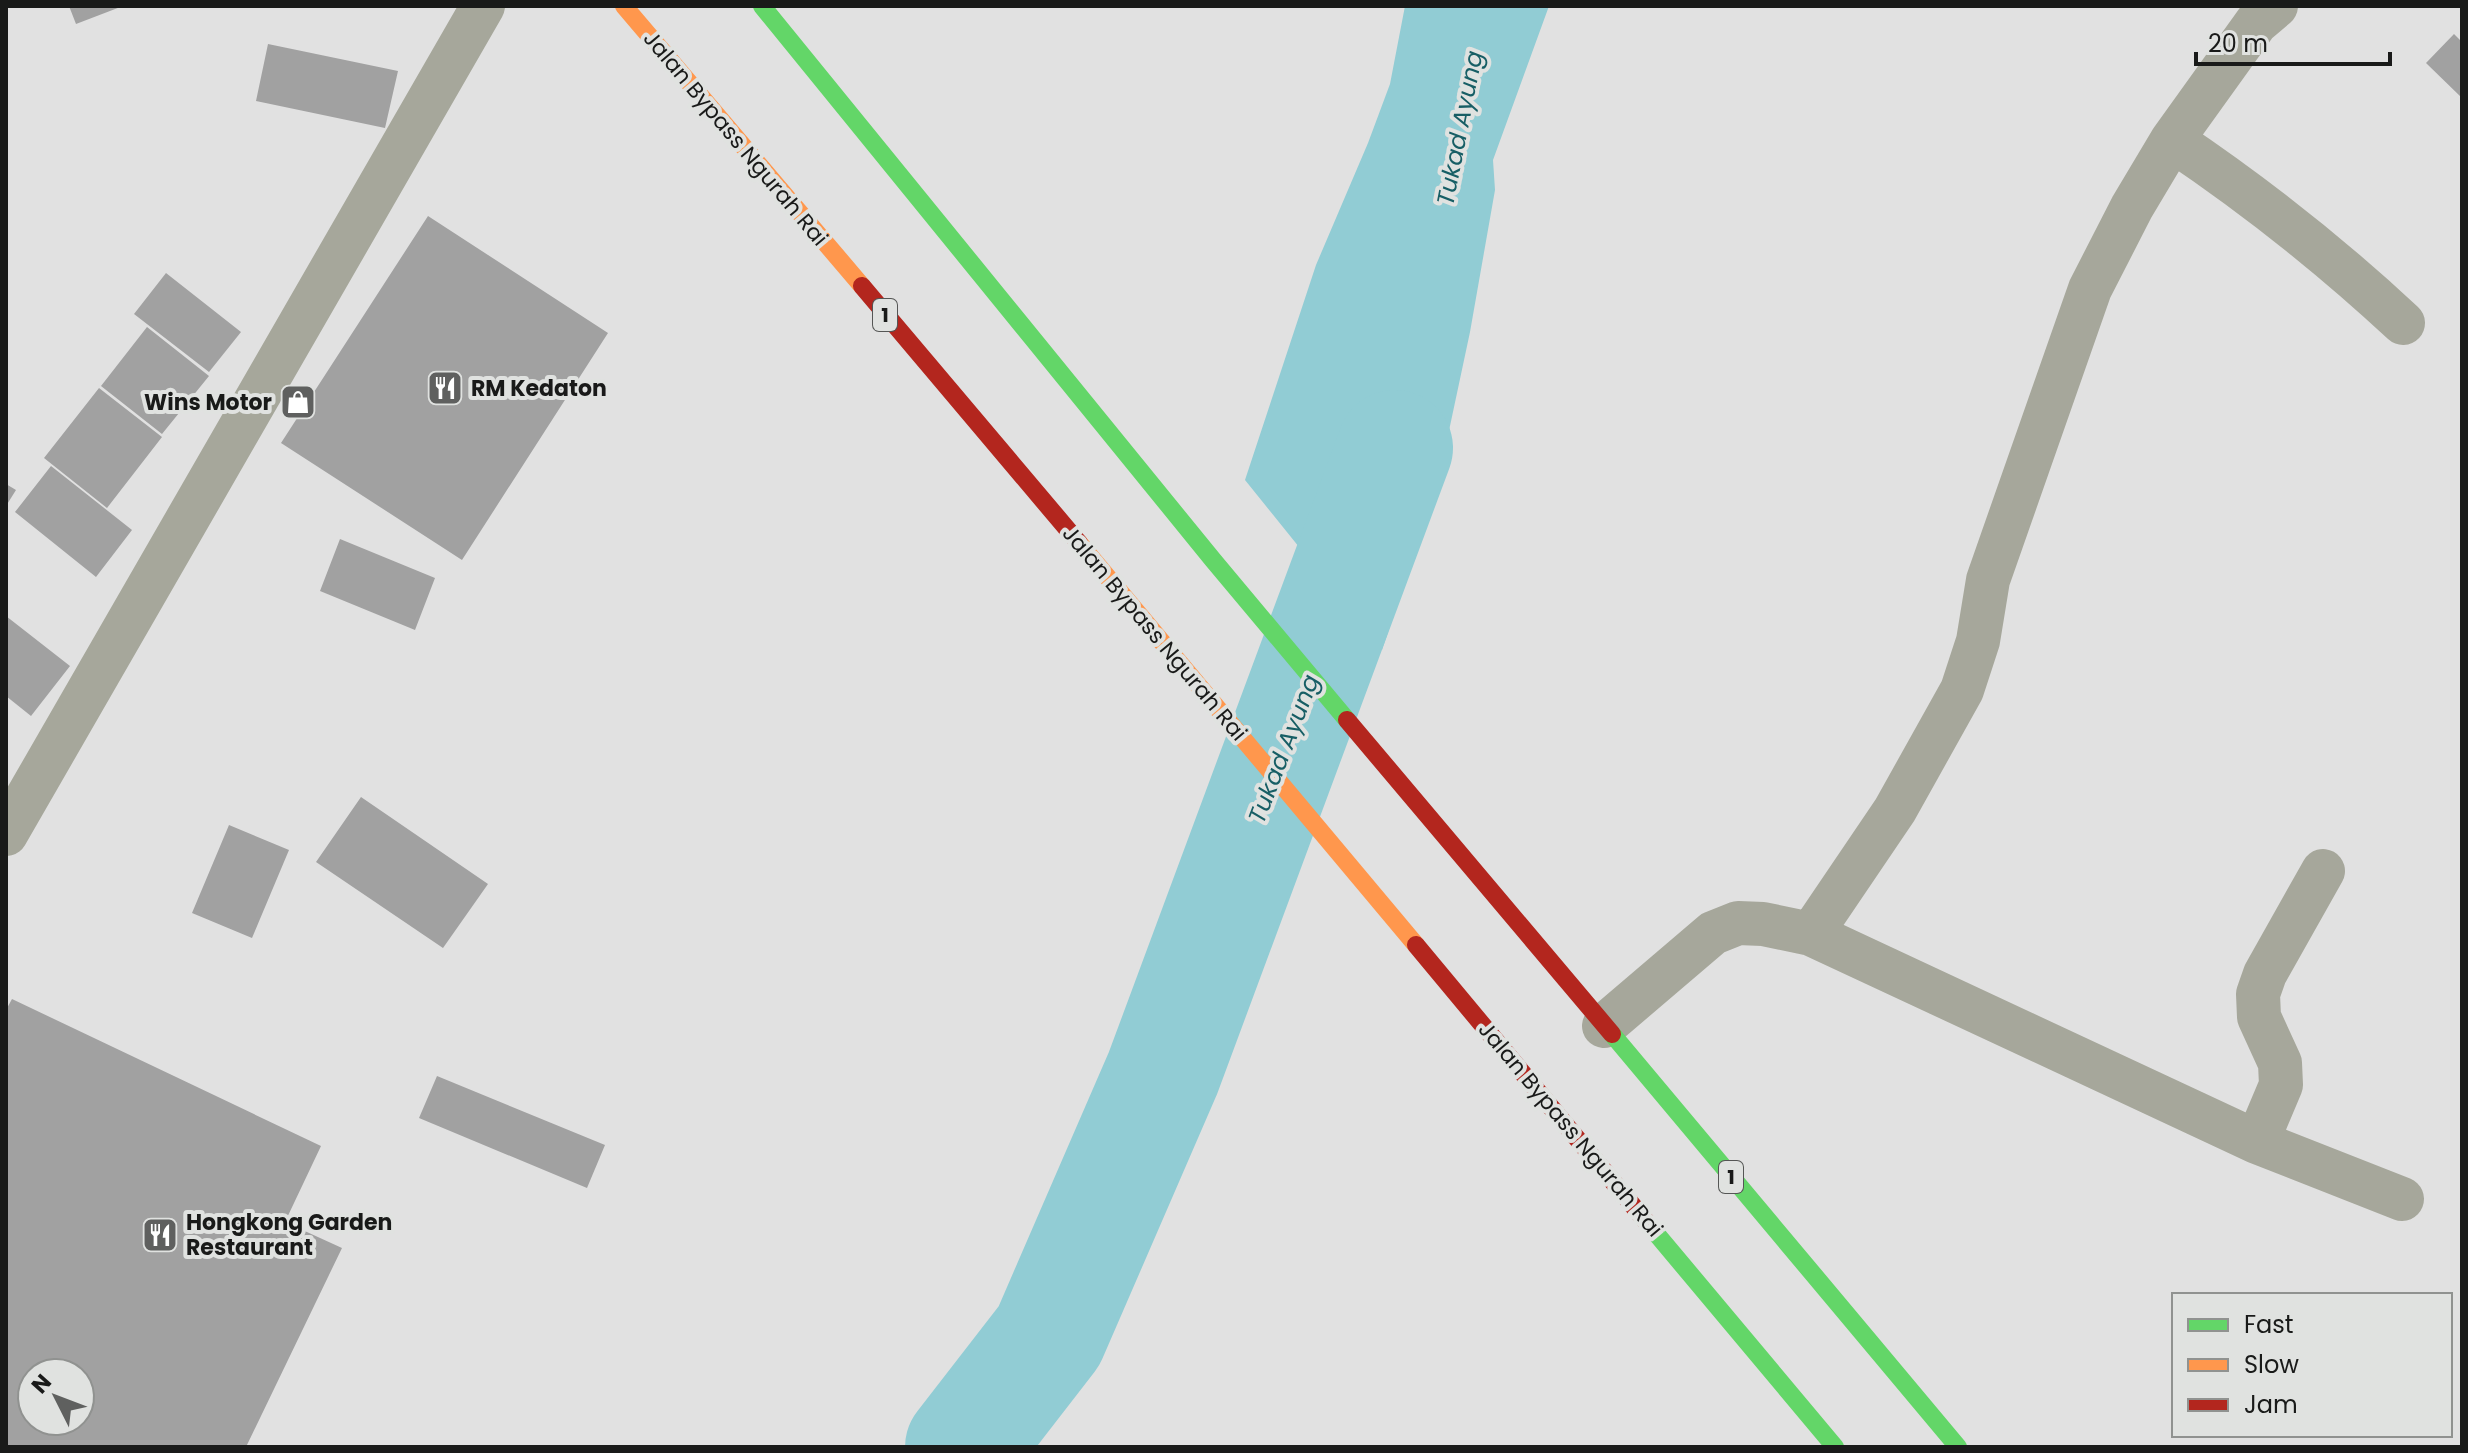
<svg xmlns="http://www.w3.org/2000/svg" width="2468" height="1453" font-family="Poppins,sans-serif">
	<rect width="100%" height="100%" fill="#e1e1e1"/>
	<path fill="#91ccd4" d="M1405 6H1549L1493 160 1495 190 1470 332 1437 487 1382 650 1245 480 1316 265 1368 143 1390 84Z"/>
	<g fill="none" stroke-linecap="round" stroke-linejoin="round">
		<path stroke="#91ccd4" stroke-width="116" d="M963 1447 1049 1336 1163 1073 1395 448"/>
	</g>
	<path fill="#a1a1a1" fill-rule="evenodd" d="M69 6H123L76 24Z
		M2454 34 2462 42V98L2426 63Z
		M268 44 398 71 385 128 256 101Z
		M428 216 608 333 462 560 281 443Z
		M166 273 241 332 209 372 134 314Z
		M147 327 209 376 162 434 101 386Z
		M99 388 162 437 107 508 44 458Z
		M51 466 132 530 96 577 15 512Z
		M6 484 16 490 6 506Z
		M340 539 435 578 415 630 320 591Z
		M6 616 70 666 31 716 6 696Z
		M361 797 488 884 443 948 316 862Z
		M229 825 289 850 252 938 192 913Z
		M12 999 321 1146 285 1222 342 1248 246 1447H6V1010ZM32 1373H80V1421H32Z
		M437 1076 605 1145 587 1188 419 1118Z"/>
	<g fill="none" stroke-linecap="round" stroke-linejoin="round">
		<path stroke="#a6a79b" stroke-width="44" d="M2172 140 2256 23 2276 6
			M6 834 483 6
			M1811 934 1895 810 1962 690 1978 641 1988 580 2090 289 2132 207 2172 140C2254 195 2331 256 2403 323
			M1604 1026 1713 933 1738 923 1763 924 1811 934 2257 1142 2402 1199
			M2257 1142 2281 1085 2280 1063 2259 1017 2258 994 2265 974 2323 871"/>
		<path stroke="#63d668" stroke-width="18" d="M762 6 1213 560 1347 720
			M1612 1034 1958 1447
			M1649 1225 1835 1447"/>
		<path stroke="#ff974d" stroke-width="18" d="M624 6 862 286
			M1079 543 1416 945"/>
		<path stroke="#b3261e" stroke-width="18" d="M862 286 1079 543
			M1347 720 1612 1034
			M1416 945 1649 1225"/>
	</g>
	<defs>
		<symbol id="restaurant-square" viewBox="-11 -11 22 22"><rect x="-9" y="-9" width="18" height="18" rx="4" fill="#5f605f" stroke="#e0e2e0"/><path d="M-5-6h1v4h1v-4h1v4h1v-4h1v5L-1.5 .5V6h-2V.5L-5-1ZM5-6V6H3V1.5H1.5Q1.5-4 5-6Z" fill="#fff"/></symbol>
		<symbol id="shop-square" viewBox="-11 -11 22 22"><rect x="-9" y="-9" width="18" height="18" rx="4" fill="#5f605f" stroke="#e0e2e0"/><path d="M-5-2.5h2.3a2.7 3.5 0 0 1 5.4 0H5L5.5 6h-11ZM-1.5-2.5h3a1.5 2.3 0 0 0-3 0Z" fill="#fff"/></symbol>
	</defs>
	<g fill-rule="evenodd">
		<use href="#restaurant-square" x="425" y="368" width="40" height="40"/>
		<use href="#shop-square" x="278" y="382" width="40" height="40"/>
		<use href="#restaurant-square" x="140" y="1215" width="40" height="40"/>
	</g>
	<g text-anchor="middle" stroke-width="8" stroke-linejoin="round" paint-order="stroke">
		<g fill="#e0e2e0" stroke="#555655" stroke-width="2">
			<rect x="873" y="299" width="24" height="32" rx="6"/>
			<rect x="1719" y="1161" width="24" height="32" rx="6"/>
		</g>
		<g font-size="20" font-weight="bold" fill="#191a19">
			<text x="885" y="322">1</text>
			<text x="1731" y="1184">1</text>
		</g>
		<g font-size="22" fill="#191a19" stroke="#e0e2e0">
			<text transform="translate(736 138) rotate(50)" y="8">Jalan Bypass Ngurah Rai</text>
			<text transform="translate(1155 633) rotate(50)" y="8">Jalan Bypass Ngurah Rai</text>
			<text transform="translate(1571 1129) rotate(50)" y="8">Jalan Bypass Ngurah Rai</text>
		</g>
		<g font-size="22" font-weight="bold" fill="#191a19" stroke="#e0e2e0" text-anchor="start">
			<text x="471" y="396">RM Kedaton</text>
			<text x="272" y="410" text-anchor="end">Wins Motor</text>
			<text x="186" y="1230">Hongkong Garden<tspan x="186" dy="25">Restaurant</tspan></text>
		</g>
		<g font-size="24" font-style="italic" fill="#175e65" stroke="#e0e2e0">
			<text transform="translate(1460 128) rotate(-79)" y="8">Tukad Ayung</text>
			<text transform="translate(1284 749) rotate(-69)" y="8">Tukad Ayung</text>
		</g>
	</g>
	<rect width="2468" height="1453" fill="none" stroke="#191a19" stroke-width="16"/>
	<rect x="2172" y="1293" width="280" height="144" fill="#e0e2e0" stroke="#909290" stroke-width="2"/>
	<rect x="2188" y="1319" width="40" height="12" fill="#63d668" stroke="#909290" stroke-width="2"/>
	<text x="2244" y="1333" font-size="24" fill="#191a19">Fast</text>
	<rect x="2188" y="1359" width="40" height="12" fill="#ff974d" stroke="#909290" stroke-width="2"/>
	<text x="2244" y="1373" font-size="24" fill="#191a19">Slow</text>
	<rect x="2188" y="1399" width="40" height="12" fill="#b3261e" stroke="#909290" stroke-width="2"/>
	<text x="2244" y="1413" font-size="24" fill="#191a19">Jam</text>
	<g transform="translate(56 1397) rotate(312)"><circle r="38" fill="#e0e2e0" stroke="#909290" stroke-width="2"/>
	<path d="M0-6L14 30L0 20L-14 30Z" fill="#5f605f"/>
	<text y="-12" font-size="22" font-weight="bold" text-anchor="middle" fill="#191a19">N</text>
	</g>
	<path d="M2196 52v12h194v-12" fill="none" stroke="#191a19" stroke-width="4"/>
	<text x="2208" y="52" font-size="24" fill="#191a19" stroke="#e0e2e0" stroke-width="6" paint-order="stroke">20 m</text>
</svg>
